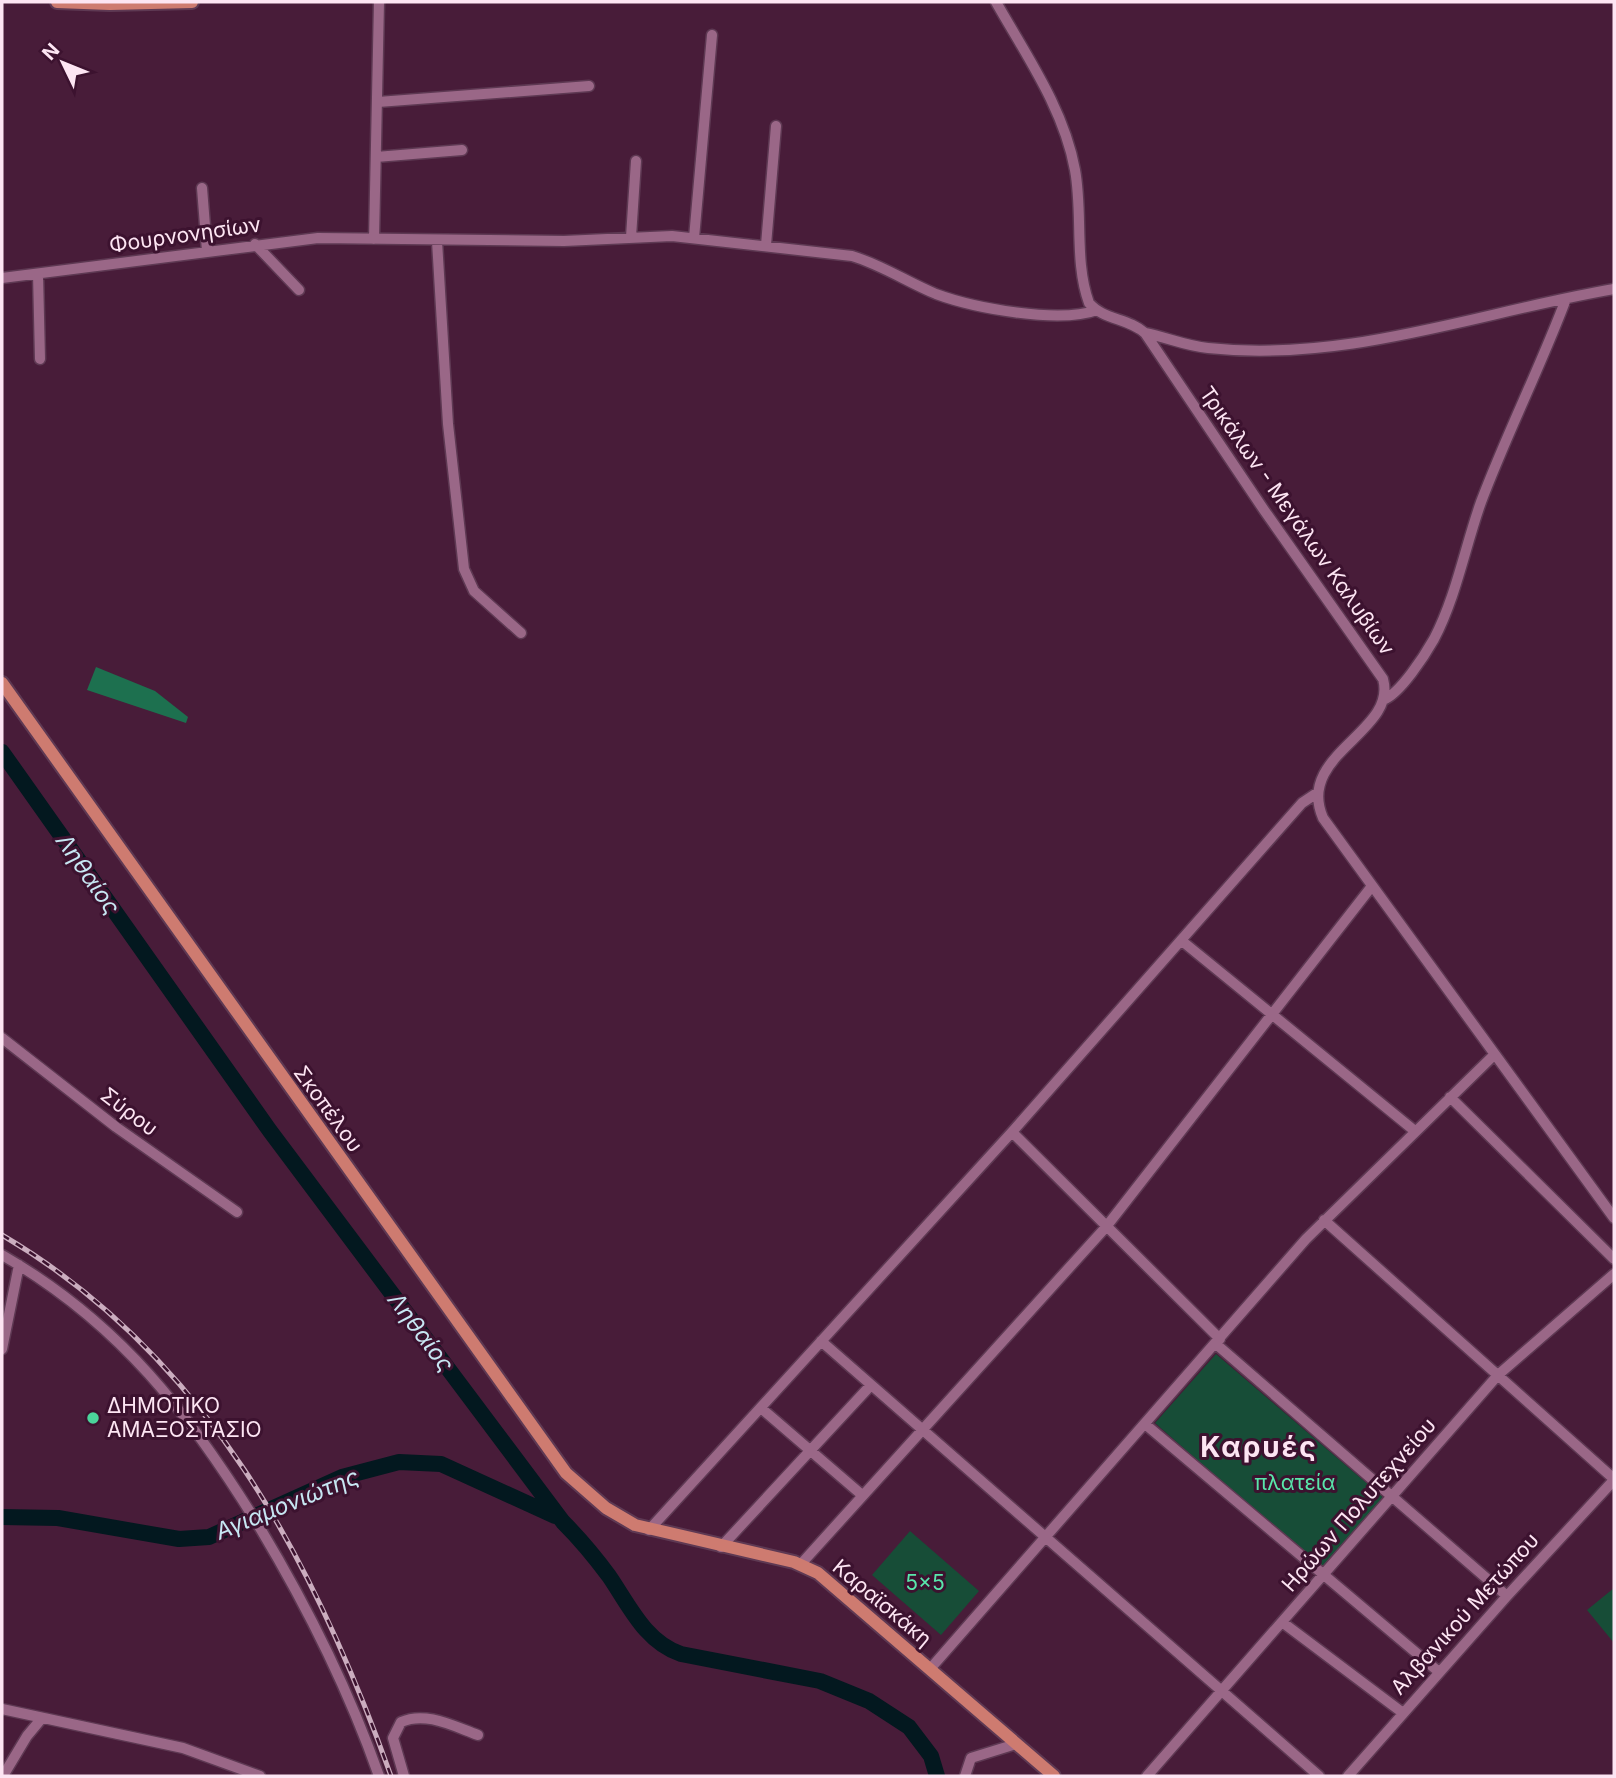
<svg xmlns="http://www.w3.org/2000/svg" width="1616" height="1778" font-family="Inter,sans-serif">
	<rect width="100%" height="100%" fill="#481c39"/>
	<path fill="#174d37" d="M1216 1354 1384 1498 1321 1569 1155 1423Z
		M910 1531 979 1591 941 1635 872 1575Z
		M1614 1588V1643L1587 1610Z"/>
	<path fill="#1d704f" d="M96 667 155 691 188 717 186 723 87 690Z"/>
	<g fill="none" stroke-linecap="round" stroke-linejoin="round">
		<path stroke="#03181f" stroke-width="16" d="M2 752 270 1131 563 1522C580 1539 595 1557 609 1576 629 1605 645 1642 681 1654L820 1681 869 1701 909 1727 931 1756 937 1776
			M2 1517 58 1518 179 1539 209 1537 342 1477 399 1462 441 1464 555 1516"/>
		<defs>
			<path id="minor" d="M996 2C1026 55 1064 109 1075 170 1083 213 1074 262 1089 303 1103 320 1129 318 1145 333L1264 510 1383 679C1398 732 1295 754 1323 818L1614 1218
				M378 102 589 86
				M376 157 462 150
				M202 188 207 251
				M631 237 636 161
				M694 238 712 35
				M374 239 379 2
				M437 241 448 424 464 569 474 591 521 633
				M255 244 299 290
				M766 245 776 126
				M38 274 40 359
				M2 278 318 238 564 241 672 236 852 256C882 265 907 282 936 294 974 308 1059 324 1097 310
				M1145 333C1166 337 1186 346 1208 348 1348 363 1479 312 1614 289
				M1383 700C1400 694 1425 655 1434 639 1456 597 1465 547 1481 502 1507 433 1540 368 1566 299
				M1182 941 1415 1131
				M2 1038 116 1127 237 1212
				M1450 1097 1614 1259
				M1012 1132 1220 1339
				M1324 1220 1614 1479
				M2 1255C120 1323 190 1414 260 1528 308 1608 348 1688 379 1776
				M821 1341 1319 1776
				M1216 1344 1507 1596
				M2 1349 19 1265
				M761 1408 862 1495
				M1145 1424 1439 1672
				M649 1530 1012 1132 1302 803 1317 793
				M721 1547 871 1385
				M801 1564 1106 1227 1372 886
				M1282 1622 1403 1713
				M930 1669 1306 1239 1494 1055
				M2 1709 183 1748 260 1776
				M3 1776 27 1736 42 1718
				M404 1776 393 1738 401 1722C426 1711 453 1726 478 1735
				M965 1776 971 1758 1016 1744
				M1147 1776 1498 1375 1614 1274
				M1348 1776 1507 1596 1614 1480"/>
			<path id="major" d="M57 2 110 4 192 2
				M2 683 566 1473 606 1508 635 1525 794 1562 818 1573 1054 1776"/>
		</defs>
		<use href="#minor" stroke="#5e3953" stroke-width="13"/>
		<use href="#major" stroke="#5e3953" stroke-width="16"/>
		<use href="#minor" stroke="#9a6787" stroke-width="10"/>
		<use href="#major" stroke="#ce7b70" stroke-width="12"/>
		<defs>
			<path id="rail" d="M2 1235C206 1355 314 1560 391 1776"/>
		</defs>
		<use href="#rail" stroke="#cbadbf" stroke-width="5"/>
		<use href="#rail" stroke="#3c122f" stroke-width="2.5" stroke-dasharray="8" stroke-linecap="butt"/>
	</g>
	<circle fill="#4bd49b" stroke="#3c122f" stroke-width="2.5" cx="93" cy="1418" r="7"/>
	<g text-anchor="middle" stroke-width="6" stroke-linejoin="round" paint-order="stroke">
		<g font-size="21" fill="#fde5f3" stroke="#3c122f">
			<text transform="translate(185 235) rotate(-8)" y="7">Φουρνονησίων</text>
			<text transform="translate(1297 521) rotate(55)" y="7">Τρικάλων - Μεγάλων Καλυβίων</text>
			<text transform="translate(328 1109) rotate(54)" y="7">Σκοπέλου</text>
			<text transform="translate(129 1112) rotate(37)" y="7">Σύρου</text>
			<text transform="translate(1359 1505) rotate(-49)" y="7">Ηρώων Πολυτεχνείου</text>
			<text transform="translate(882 1603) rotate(40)" y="7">Καραϊσκάκη</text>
			<text transform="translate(1465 1614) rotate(-48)" y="7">Αλβανικού Μετώπου</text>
		</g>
		<g font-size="21" fill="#fde5f3" stroke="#3c122f" text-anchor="start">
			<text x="107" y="1413">ΔΗΜΟΤΙΚΟ<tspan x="107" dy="24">ΑΜΑΞΟΣΤΑΣΙΟ</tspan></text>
		</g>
		<g font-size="21" fill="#59e7ab" stroke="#3c122f">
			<text x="1295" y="1490">πλατεία</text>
			<text x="925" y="1590">5x5</text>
		</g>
		<g font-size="23" font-style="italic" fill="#c7e7f3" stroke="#3c122f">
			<text transform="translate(88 874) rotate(55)" y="8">Ληθαίος</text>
			<text transform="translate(421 1332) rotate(53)" y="8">Ληθαίος</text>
			<text transform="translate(287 1504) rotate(-22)" y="8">Αγιαμονιώτης</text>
		</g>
		<g font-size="28" font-weight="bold" letter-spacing="2" fill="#fde5f3" stroke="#3c122f">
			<text x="1259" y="1457">Καρυές</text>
		</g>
	</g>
	<rect width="1616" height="1778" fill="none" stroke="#fde5f3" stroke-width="7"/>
	<g transform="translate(63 63) rotate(313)" stroke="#3c122f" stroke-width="5" paint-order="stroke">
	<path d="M0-5L12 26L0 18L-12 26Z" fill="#fde5f3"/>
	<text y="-10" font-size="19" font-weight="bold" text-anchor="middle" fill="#fde5f3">N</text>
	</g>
</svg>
